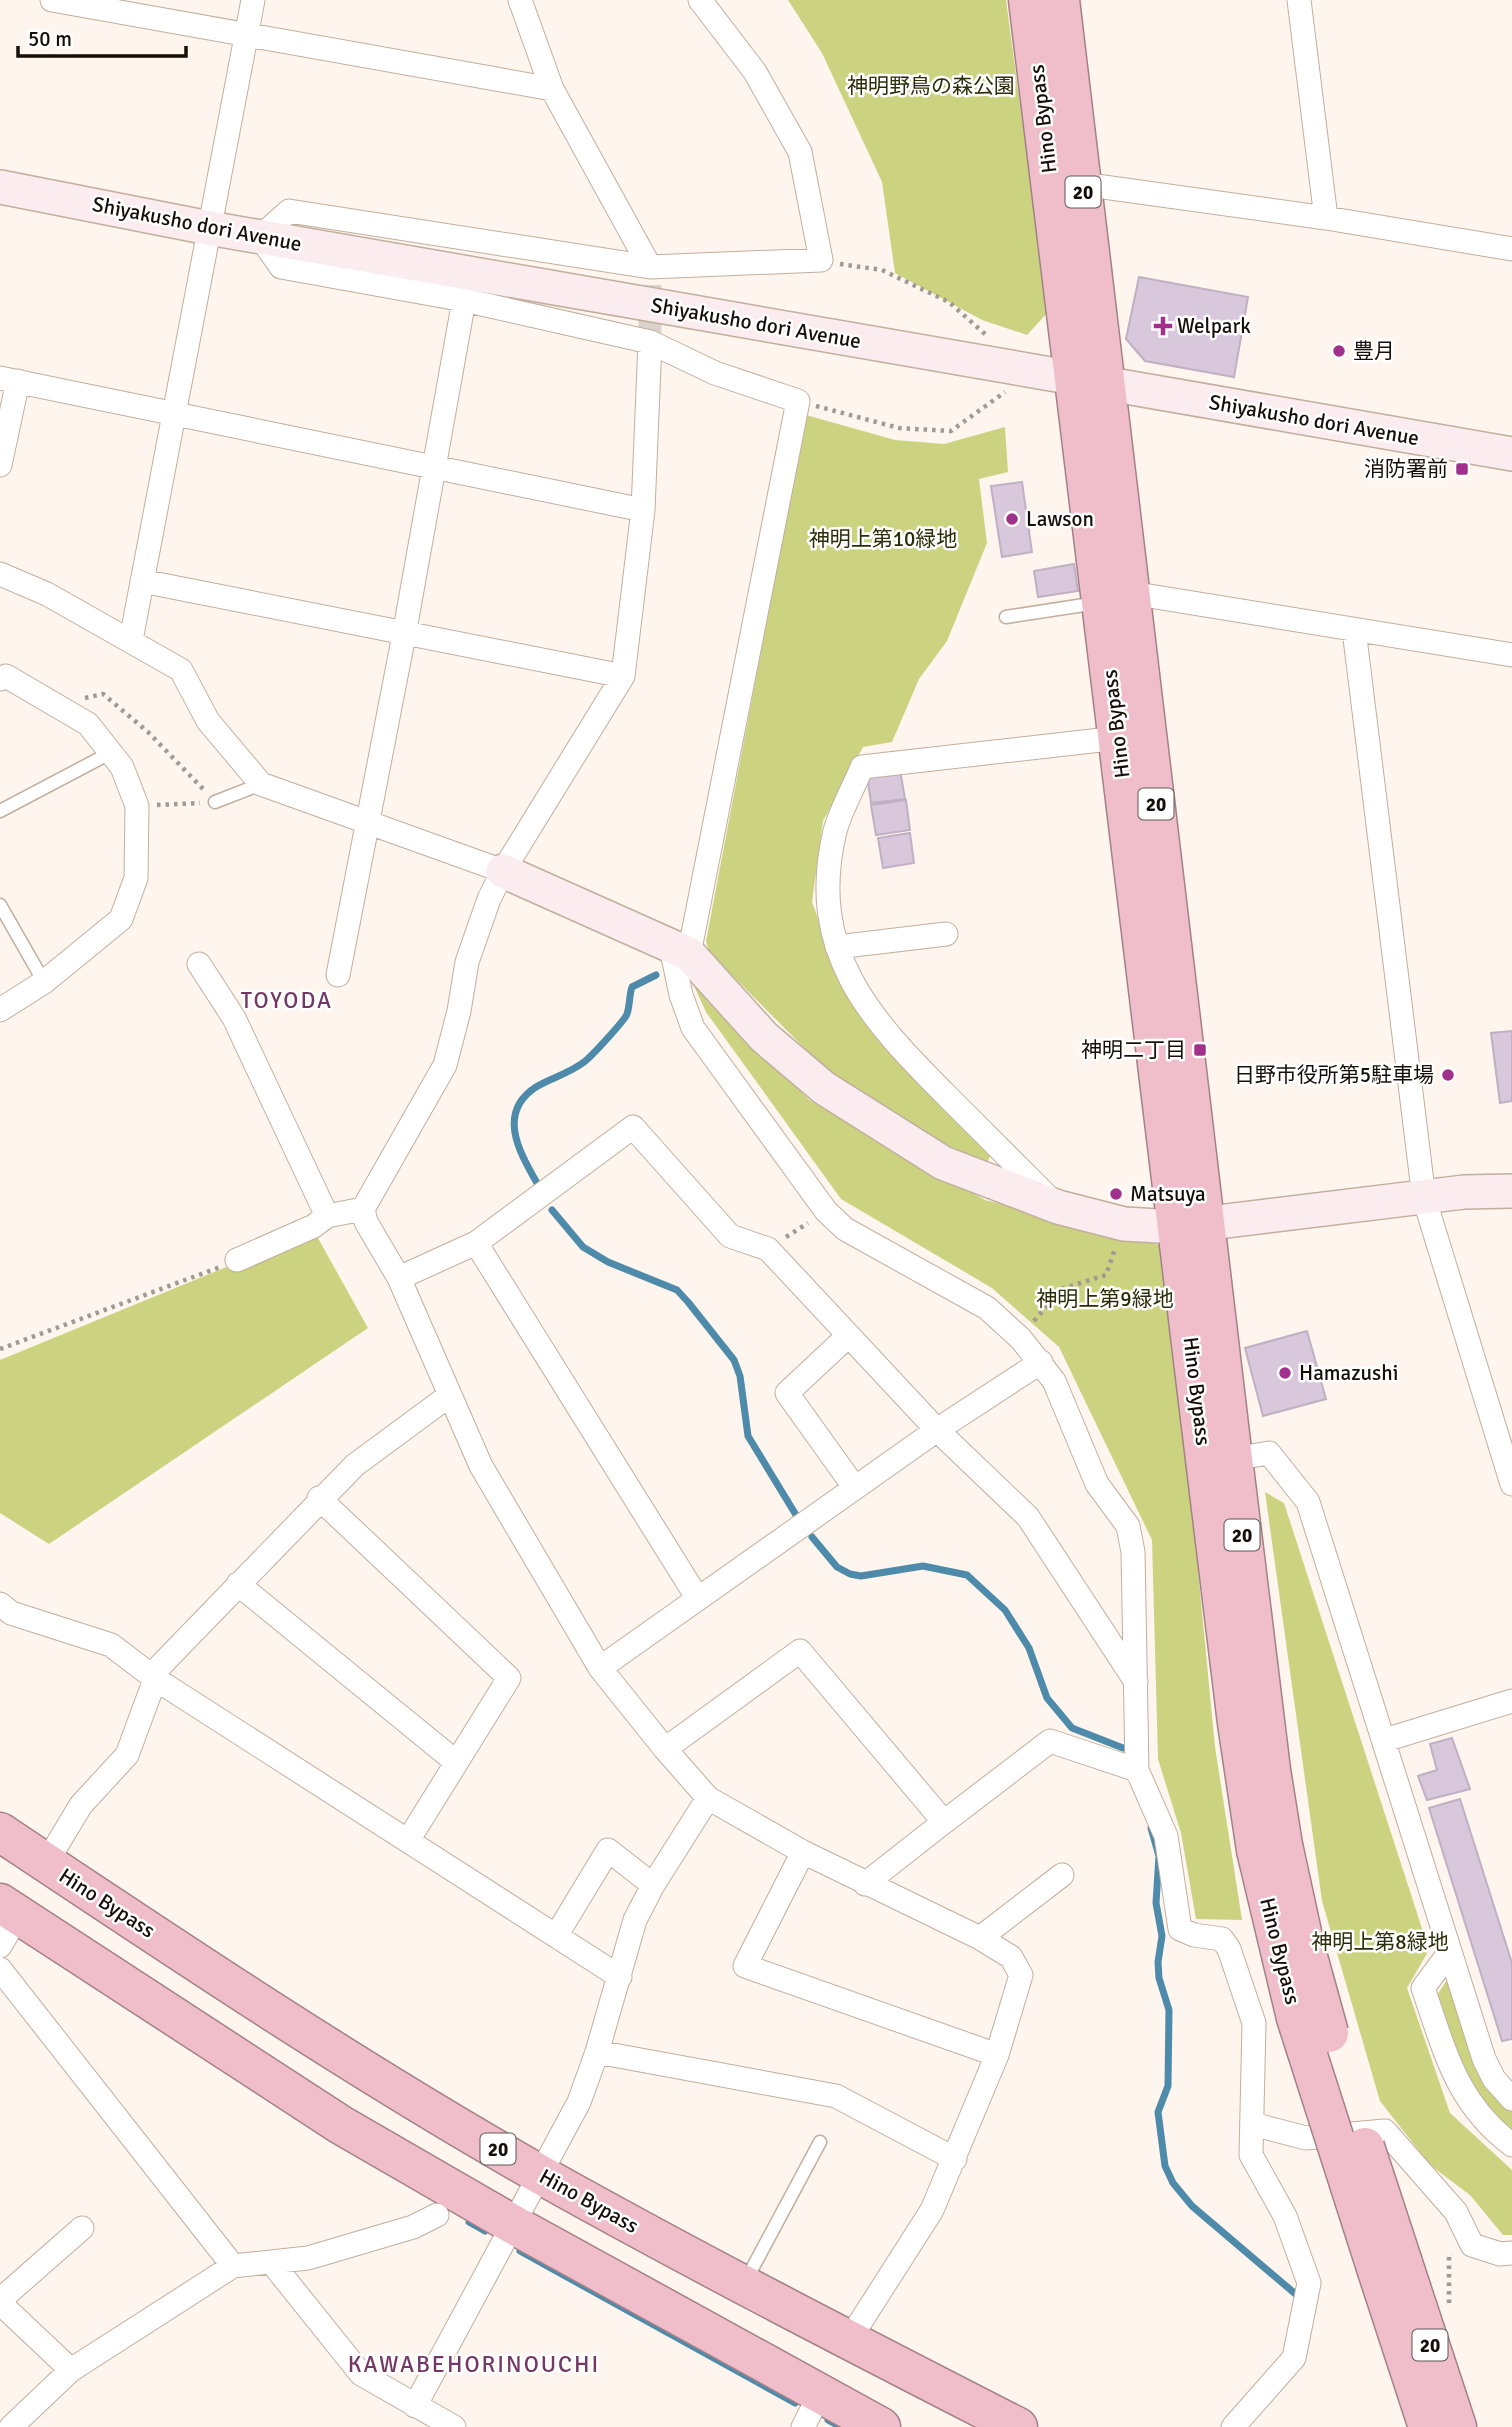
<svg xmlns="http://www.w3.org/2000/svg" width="1512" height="2427" font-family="Signika,'Noto Sans JP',sans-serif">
	<rect width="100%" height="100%" fill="#fef5ee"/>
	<path fill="#cbd381" d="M788 0H1006L1048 312 1027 335 982 320 895 273 882 182 822 53Z
		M806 415 895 440 944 444 1005 427 1008 472 979 479 987 543 947 641 919 679 892 742 863 747 823 821 812 902 846 995 994 1148 986 1165 916 1129 835 1079 709 952 706 941Z
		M689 975 809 1100 985 1200 1167 1247 1215 1747 1242 1920 1196 1919 1181 1833 1158 1759 1152 1540 1059 1347 992 1288 841 1199 706 1012Z
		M314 1231 368 1328 49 1544 0 1513V1360Z
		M1265 1492 1284 1503 1429 1950 1407 1988 1450 2113 1512 2170V2235H1503L1470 2195 1430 2165 1380 2101 1322 1901Z
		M1447 1980 1484 2085 1512 2110V2130L1473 2095 1437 1995Z"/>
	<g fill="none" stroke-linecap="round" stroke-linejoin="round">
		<path stroke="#4e8bab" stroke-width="7" d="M537 1183C520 1153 496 1113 536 1087 551 1078 570 1073 584 1062 591 1057 625 1020 627 1014 630 1005 629 996 632 987L656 975
			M552 1210 583 1247 608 1262 677 1290 688 1302 734 1360 740 1376 748 1436 796 1515
			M812 1537 837 1567 850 1574 861 1576 923 1566 967 1575 1005 1610 1029 1648 1047 1698 1072 1728 1123 1748
			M1151 1828 1159 1856 1156 1903 1162 1936 1158 1962 1159 1978 1169 2010 1168 2086 1158 2112 1165 2166 1173 2183 1192 2206 1299 2297
			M469 2222 485 2231
			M520 2251 795 2403
			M828 2420 841 2427"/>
	</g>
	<path fill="#d9c7db" stroke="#c1afc3" stroke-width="2" d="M1139 277 1248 297 1234 377 1145 361 1126 339Z
		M1022 482 1032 552 1002 557 991 486Z
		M1074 564 1078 591 1038 597 1034 571Z
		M899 764 905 799 871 803 866 768Z
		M906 800 910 830 876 835 871 805Z
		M910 833 914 863 883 868 878 838Z
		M1512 1031V1101L1500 1103 1491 1033Z
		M1307 1331 1326 1399 1263 1416 1245 1348Z
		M1452 1738 1470 1789 1427 1800 1418 1776 1437 1770 1430 1744Z
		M1460 1799 1512 1963V2039L1502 2041 1429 1808Z"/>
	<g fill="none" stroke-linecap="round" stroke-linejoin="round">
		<path stroke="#dbd2cc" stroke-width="23" stroke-dasharray="23 11" stroke-linecap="butt" d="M650 342V267"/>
		<defs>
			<path id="lane" d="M1006 617 1097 603
				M215 802 261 784
				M0 811 112 752
				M0 905 44 982
				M745 2282 820 2142"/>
			<path id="street" d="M52 0 552 89
				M520 0 552 89 650 267
				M700 0 755 72 800 152 821 260 650 267 289 211 260 237 281 267 464 300 650 342 643 510 623 676 503 871 489 899 467 962 459 1011 445 1065 363 1209 366 1222 399 1278 481 1466 600 1668 665 1749 708 1798 803 1852 980 1938 1011 1957 1021 1975 997 2055 932 2210 849 2340
				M1299 0 1326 218
				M1082 184 1326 218 1512 249
				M650 342 715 373 798 401 689 954
				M0 378 643 510
				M0 465 18 381
				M0 574 47 594 181 670 208 721 261 784 503 871
				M142 581 623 676
				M1131 593 1512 655
				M1354 630 1424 1198 1512 1484
				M131 640 253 0
				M0 679 6 676 88 724 122 767 137 806 136 878 121 919 44 982 0 1010
				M671 947 681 995 693 1028 826 1211 845 1229 987 1308 1021 1339 1054 1381 1097 1484 1128 1526 1133 1552 1137 1770 1166 1836 1180 1929 1194 1935 1222 1939 1229 1949 1254 2023 1251 2155 1285 2216 1309 2283 1294 2358 1233 2427
				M837 947 946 934
				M199 964 234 1018 327 1216 363 1209
				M338 975 404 635 464 300
				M1051 1200C1017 1166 983 1132 949 1098 870 1019 806 952 835 831 841 809 854 787 862 767L1118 738
				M476 1243 698 1599
				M237 1260 314 1226 327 1216
				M399 1278 476 1243 633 1127 730 1236 768 1249 937 1430 1028 1517 1136 1682
				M848 1336 787 1393 855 1488
				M1233 1459 1269 1453 1308 1502 1484 2059 1494 2079 1512 2099
				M319 1498 509 1678 409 1839
				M238 1584 456 1762
				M0 1604 11 1613 111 1645 157 1680 620 1977
				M600 1668 937 1430 1041 1362
				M1385 1740 1512 1701
				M665 1749 800 1651 944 1822 865 1884
				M944 1822 1050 1741 1137 1770
				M803 1852 745 1966 997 2055
				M46 1863 81 1805 127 1755 160 1666 355 1465 450 1395
				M556 1936 608 1850 653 1885
				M980 1938 1062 1875
				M0 1946 18 1916
				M1449 1953 1423 1988C1445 2051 1456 2103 1512 2145
				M0 1969 233 2266
				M597 2052 836 2096 955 2159
				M1252 2124 1306 2138 1385 2131 1456 2212 1472 2245 1500 2254 1512 2253
				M272 2263 361 2374 454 2427
				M0 2300 82 2228
				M0 2303 71 2370
				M415 2406 579 2102 597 2052 635 1920 653 1885 708 1798
				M11 2427 71 2370 233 2266 308 2258 413 2227 437 2215
				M803 2427 819 2396"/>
			<path id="secondary" d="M0 187 209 228 1512 454
				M503 871 689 954 764 1037 824 1088 943 1163 1058 1207 1124 1224 1177 1227 1464 1192 1512 1191"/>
			<path id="highway" d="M1028 0 1237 1723 1256 1850
				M1060 0 1233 1459 1271 1770 1283 1845
				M0 1832C177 1950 356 2070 541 2175 698 2263 858 2345 1018 2427
				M0 1903 341 2125 514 2225 881 2427
				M1403 2263 1457 2427
				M1377 2271 1428 2427"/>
		</defs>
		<use href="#lane" stroke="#c2ae9d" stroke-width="15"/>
		<use href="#street" stroke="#c2ae9d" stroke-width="25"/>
		<use href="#secondary" stroke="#c2ae9d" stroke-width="36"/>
		<use href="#highway" stroke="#a48186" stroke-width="41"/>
		<path stroke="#a19992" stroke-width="4.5" stroke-dasharray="3.5 5" stroke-linecap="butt" d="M840 264 882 270 949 302 986 335
			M816 406 899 428 951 431 1005 392
			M85 698 103 694 148 732 205 791
			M157 805 200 803
			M786 1237 808 1223
			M1034 1321 1061 1289 1106 1275 1115 1249
			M0 1349 220 1267
			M1449 2303V2255L1452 2254"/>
		<use href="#lane" stroke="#fff" stroke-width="12"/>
		<use href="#street" stroke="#fff" stroke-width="23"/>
		<use href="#secondary" stroke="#faecef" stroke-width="33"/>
		<use href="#highway" stroke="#f0beca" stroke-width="38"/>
		<defs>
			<path id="highway-bridge" d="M1283 1845 1305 1946 1329 2033
				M1256 1850 1296 2018 1377 2271
				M1365 2147 1403 2263"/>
		</defs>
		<use href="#highway-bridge" stroke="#a48186" stroke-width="41" stroke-linecap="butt"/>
		<use href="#highway-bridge" stroke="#f0beca" stroke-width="38"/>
	</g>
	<g fill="#a1308d" stroke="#fff" stroke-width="2.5">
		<path d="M1159.5 315.5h7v7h7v7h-7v7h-7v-7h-7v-7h7z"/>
		<circle cx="1339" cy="351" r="7"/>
		<rect x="1455" y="462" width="14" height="14" rx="3.5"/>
		<circle cx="1012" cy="519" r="7"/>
		<rect x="1193" y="1043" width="14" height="14" rx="3.5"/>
		<circle cx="1448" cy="1075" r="7"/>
		<circle cx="1116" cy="1194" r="7"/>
		<circle cx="1285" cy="1373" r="7"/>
	</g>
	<g text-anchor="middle" stroke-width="5" stroke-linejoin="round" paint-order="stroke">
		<g fill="#fff" stroke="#5c5753" stroke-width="2">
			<rect x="1065.5" y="176.5" width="35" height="31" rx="5"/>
			<rect x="1138.5" y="788.5" width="35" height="31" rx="5"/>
			<rect x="1224.5" y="1519.5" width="35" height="31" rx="5"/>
			<rect x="480.5" y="2133.5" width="35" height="31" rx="5"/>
			<rect x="1412.5" y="2329.5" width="35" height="31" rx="5"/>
		</g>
		<g font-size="19" font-weight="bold" fill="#160f09">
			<text x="1083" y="199">20</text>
			<text x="1156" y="811">20</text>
			<text x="1242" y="1542">20</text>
			<text x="498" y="2156">20</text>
			<text x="1430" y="2352">20</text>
		</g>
		<g font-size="21" fill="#2b2e08" stroke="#fff">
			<text x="931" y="93">神明野鳥の森公園</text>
			<text x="883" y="546">神明上第10緑地</text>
			<text x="1105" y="1306">神明上第9緑地</text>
			<text x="1380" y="1949">神明上第8緑地</text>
		</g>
		<g font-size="21" fill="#160f09" stroke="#fff">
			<text transform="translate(1043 119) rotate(-97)" y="7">Hino Bypass</text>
			<text transform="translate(197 224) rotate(11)" y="7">Shiyakusho dori Avenue</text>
			<text transform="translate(756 323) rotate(10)" y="7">Shiyakusho dori Avenue</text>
			<text transform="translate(1314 420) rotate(10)" y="7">Shiyakusho dori Avenue</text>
			<text transform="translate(1116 724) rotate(-97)" y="7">Hino Bypass</text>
			<text transform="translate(1197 1391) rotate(83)" y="7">Hino Bypass</text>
			<text transform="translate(107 1903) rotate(33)" y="7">Hino Bypass</text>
			<text transform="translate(1280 1951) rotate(76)" y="7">Hino Bypass</text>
			<text transform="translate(589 2201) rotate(29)" y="7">Hino Bypass</text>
		</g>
		<g font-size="21" fill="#160f09" stroke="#fff" text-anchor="start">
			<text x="1177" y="333">Welpark</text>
			<text x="1353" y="358">豊月</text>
			<text x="1448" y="476" text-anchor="end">消防署前</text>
			<text x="1026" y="526">Lawson</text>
			<text x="1186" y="1057" text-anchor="end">神明二丁目</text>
			<text x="1434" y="1082" text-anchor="end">日野市役所第5駐車場</text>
			<text x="1130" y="1201">Matsuya</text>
			<text x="1299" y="1380">Hamazushi</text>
		</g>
		<g font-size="23" letter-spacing="2" fill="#723966" stroke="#fff">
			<text x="287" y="1008">TOYODA</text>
			<text x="474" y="2372">KAWABEHORINOUCHI</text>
		</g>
	</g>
	<path d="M18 46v10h168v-10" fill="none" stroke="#160f09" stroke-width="3.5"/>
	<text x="28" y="46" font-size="21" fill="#160f09" stroke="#ffffff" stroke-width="5" paint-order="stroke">50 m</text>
</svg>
